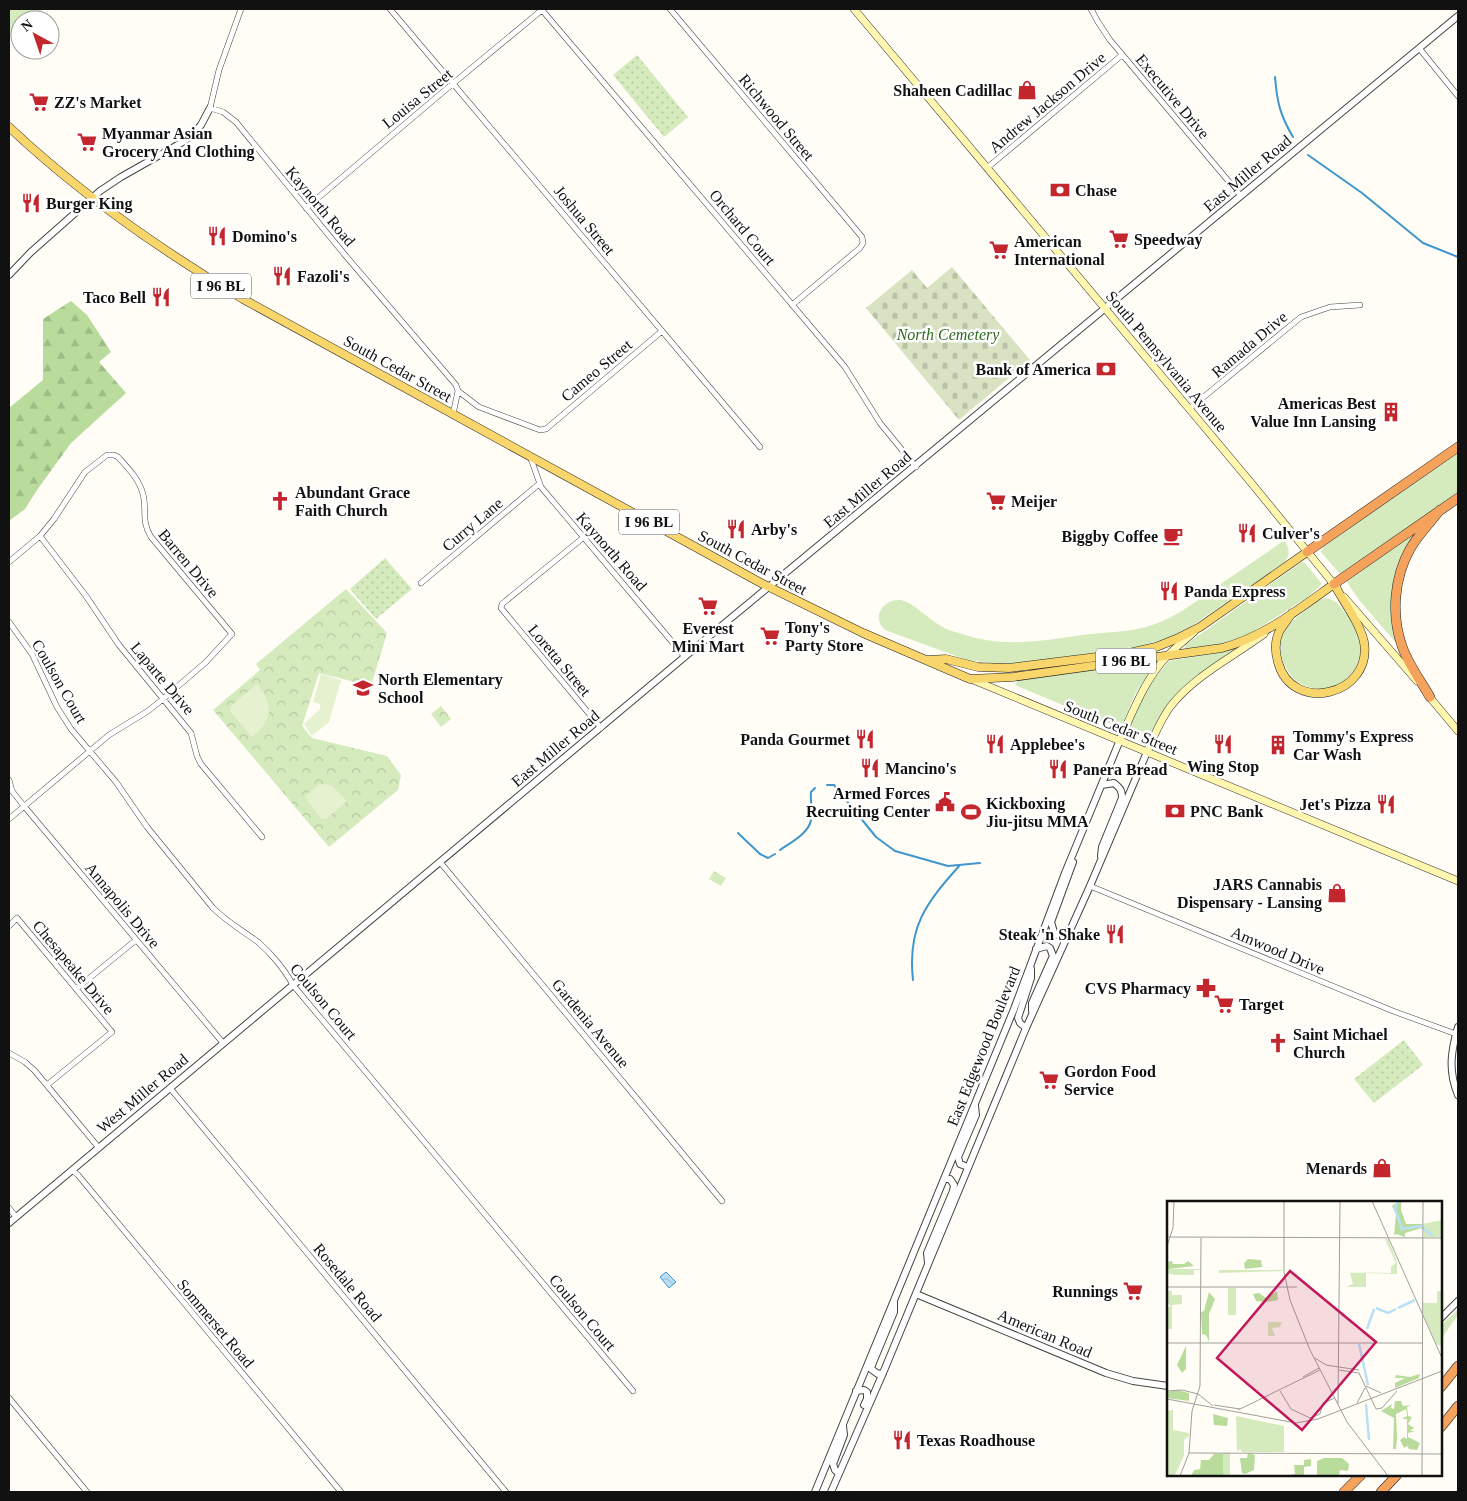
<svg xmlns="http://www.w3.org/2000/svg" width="1467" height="1501" font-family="Georgia,serif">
	<defs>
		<pattern id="forest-firs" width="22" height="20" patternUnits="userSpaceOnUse" patternTransform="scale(1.25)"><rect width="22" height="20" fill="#b9dc9c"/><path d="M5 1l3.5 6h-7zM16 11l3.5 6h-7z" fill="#9ebc85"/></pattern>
		<pattern id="cemetery-stones" width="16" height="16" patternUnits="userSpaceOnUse" patternTransform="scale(1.25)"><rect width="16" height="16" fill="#d9e3c4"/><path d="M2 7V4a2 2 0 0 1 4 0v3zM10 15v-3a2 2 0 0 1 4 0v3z" fill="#b9c2a7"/></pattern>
		<pattern id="park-crowns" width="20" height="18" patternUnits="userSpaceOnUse" patternTransform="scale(1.25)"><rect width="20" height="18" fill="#d5ebbd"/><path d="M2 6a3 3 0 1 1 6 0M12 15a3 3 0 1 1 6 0" fill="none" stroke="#b6c8a1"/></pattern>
		<pattern id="garden-dots" width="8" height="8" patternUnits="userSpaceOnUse" patternTransform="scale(1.25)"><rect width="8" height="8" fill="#d5ebbd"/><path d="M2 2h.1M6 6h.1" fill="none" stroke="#b6c8a1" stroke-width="1.8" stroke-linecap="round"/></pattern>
		<pattern id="water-waves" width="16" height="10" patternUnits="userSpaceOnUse" patternTransform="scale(1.25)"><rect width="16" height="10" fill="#b9e0f7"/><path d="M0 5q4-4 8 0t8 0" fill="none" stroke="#9ebfd3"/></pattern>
	</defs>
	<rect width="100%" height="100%" fill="#fffdf5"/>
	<path fill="#d5ebbd" d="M9 9H43L30 20H20V28L9 38Z
		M1458 453V492L1341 574 1339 573 1321 552 1323 547Z
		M1411 537H1413L1398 567 1397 644 1359 600 1347 582 1349 579Z
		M1284 540C1290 548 1291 556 1283 564L1193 625 1168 638 1140 646 1022 663 1001 664 967 660 885 630C868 615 889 593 907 602 919 608 929 619 941 626 947 630 955 632 962 634 1000 647 1036 642 1075 636 1099 632 1123 633 1146 627 1175 619 1198 600 1222 583 1243 569 1264 555 1284 540Z
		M1302 562H1304L1322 584 1308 597 1248 635 1217 645 1185 649V645Z
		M1325 598C1335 599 1340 605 1345 613 1351 621 1358 630 1360 640 1367 674 1328 702 1298 682 1282 671 1275 645 1286 628 1291 621 1299 616 1306 610 1312 605 1317 600 1325 598Z
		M1234 648 1235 651 1198 677 1148 739 1129 731C1130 712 1156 675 1169 661L1217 653Z
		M1154 661 1156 662 1135 694 1123 722 1118 726 1101 721 1015 685 1017 681 1021 680Z
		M1458 1310V1315L1441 1339V1325Z"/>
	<path fill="url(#forest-firs)" d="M71 301 87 315 111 352 99 362 126 393 71 443 37 490 25 509 9 521V408L43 380V319Z"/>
	<path fill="url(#cemetery-stones)" d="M952 267 1030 360 959 420 866 308 912 270 927 288Z"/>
	<path fill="url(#park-crowns)" d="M346 589 387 633 371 686 319 673 302 726 312 738 387 756 401 775 398 790 329 847 213 710 260 670 256 664Z
		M441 706 451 719 441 727 431 714Z
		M714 871 726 878 721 886 709 879Z"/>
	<path fill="url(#garden-dots)" d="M637 55 688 117 664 137 613 75Z
		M385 558 412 589 376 619 350 589Z
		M1404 1040 1423 1065 1374 1103 1354 1079Z"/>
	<path fill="#e6f2cf" d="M321 674 341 680 329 722 312 736 304 724 320 709V704L313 702Z
		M257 684C274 705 273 720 252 737L230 711 231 706Z
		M320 784 331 785 347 801 326 819H321L305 796Z"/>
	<path fill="url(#water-waves)" stroke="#3f96cf" d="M666 1272 676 1282 669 1288 660 1277Z"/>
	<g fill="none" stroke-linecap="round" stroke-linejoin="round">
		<path stroke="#3f96cf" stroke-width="2" d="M1275 77C1277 102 1280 115 1293 137
			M1308 155 1362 193 1423 243 1458 257
			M827 785H834L876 837 895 851 948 866 980 863
			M738 833 760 854 768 858 775 854
			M780 850C790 843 809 833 811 820 813 811 810 801 811 792L815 788
			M913 980C907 927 926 903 960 865"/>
		<defs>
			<path id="minor" d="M241 9 219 70 210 108 223 112 236 122 345 255 456 385 458 391 453 414
				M390 9 760 447
				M670 9 862 237 863 243 860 248 792 305
				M1091 9 1098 22 1110 40 1241 196
				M542 10 845 367 880 423 916 467
				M1419 48 1458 96
				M987 168 1122 55
				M306 208 444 91 543 9
				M458 391 479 407 540 430 546 429 662 331
				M1189 409 1301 317 1330 307 1360 305
				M530 456 541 487 685 657
				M40 536 86 596 119 645 191 733 197 756 201 764 262 837
				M584 537 502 604 501 608 601 728
				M9 562 40 536 54 519 85 472 107 455H114L118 457C128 468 139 479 143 494 147 510 141 521 151 537L232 634 206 662 163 699 148 711 109 735 9 819
				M421 583 539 484
				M9 622 32 654 57 707 71 729 116 782 147 827 213 908C227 922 243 931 258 942 271 953 285 970 293 985L633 1391
				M9 780 12 791 24 806 223 1043
				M440 862 722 1201
				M1090 886 1393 1011 1456 1034
				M9 926 17 918 112 1032 47 1085
				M76 989 136 940
				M9 1053 25 1062 35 1071 99 1148
				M170 1088 506 1492
				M72 1170 78 1175 341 1492
				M9 1208 16 1217
				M9 1398 87 1492"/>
			<path id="tertiary" d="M9 275 31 252 100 191 121 177 181 143 192 135 201 125 210 108
				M1101 856 1102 847 1122 798C1122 790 1120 788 1114 783L1102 785
				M1070 933 1065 935H1057L1054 932 1051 922 1073 862
				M1032 1011V1003L1053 956 1050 948 1047 946 1036 949
				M1458 1027C1451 1051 1448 1071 1458 1095
				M1026 1028 1020 1023 1018 1018 1031 978V969
				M968 1167 960 1164 958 1157 976 1115 975 1106
				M9 1223 731 618 1458 16
				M928 1263 927 1253 953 1191 954 1185 950 1179H944
				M916 1294 1106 1373 1133 1381 1168 1386
				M1441 1318 1458 1301
				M883 1373 878 1374 871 1369 872 1365 894 1312V1302
				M856 1391 864 1390 867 1392V1399L864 1405
				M839 1473 835 1470 833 1464 844 1435 843 1426
				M815 1492 1014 1009 1065 873 1120 740
				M831 1492 883 1373 1026 1028 1090 886 1147 752"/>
			<path id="secondary" d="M854 9 1253 485 1337 588
				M1344 597 1417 681
				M971 679 1458 881
				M1427 694 1458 731
				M1120 740C1133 711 1145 679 1168 655 1176 647 1185 640 1194 632
				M1147 752C1154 736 1160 721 1170 707 1194 676 1233 657 1264 634"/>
			<path id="primary" d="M9 127C80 194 159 249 243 299L761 583 863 633 970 679 1013 677 1222 648C1264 637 1299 609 1334 584 1343 601 1360 623 1364 642 1373 695 1292 715 1278 662 1275 652 1275 641 1279 632 1283 625 1288 619 1292 613
				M927 660 946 659 978 667 1009 668 1129 653 1156 647 1176 639 1200 627 1307 552"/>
			<path id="motorway" d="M1307 552 1458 447
				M1334 584 1458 498
				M1430 697C1421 681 1408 664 1402 646 1391 615 1394 578 1410 549 1418 535 1430 523 1440 510
				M1441 1387 1458 1366
				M1441 1427 1458 1406
				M1344 1492 1361 1475
				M1381 1492 1397 1475"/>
		</defs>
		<use href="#minor" stroke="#444" stroke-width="6"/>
		<use href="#tertiary" stroke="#444" stroke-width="8"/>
		<use href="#secondary" stroke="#333" stroke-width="8"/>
		<use href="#primary" stroke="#222" stroke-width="9"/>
		<use href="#motorway" stroke="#222" stroke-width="10"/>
		<use href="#minor" stroke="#fff" stroke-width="5"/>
		<use href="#tertiary" stroke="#fff" stroke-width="6"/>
		<use href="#secondary" stroke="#fff6b0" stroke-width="7"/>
		<use href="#primary" stroke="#f9d66b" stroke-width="8"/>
		<use href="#motorway" stroke="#f5a25d" stroke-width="9"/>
	</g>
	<defs>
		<symbol id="shop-bare" viewBox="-9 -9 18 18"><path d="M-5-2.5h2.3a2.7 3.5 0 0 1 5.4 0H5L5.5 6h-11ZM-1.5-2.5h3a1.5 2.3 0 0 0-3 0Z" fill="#c4262e" stroke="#fff" stroke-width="2.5" paint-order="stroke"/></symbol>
		<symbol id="supermarket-bare" viewBox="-9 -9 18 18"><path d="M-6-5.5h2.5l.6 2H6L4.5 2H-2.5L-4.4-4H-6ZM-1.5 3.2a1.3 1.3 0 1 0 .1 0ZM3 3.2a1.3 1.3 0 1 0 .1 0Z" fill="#c4262e" stroke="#fff" stroke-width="2.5" paint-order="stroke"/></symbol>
		<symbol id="bank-bare" viewBox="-9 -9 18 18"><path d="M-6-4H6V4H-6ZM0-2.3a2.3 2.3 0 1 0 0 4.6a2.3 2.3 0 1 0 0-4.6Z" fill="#c4262e" stroke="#fff" stroke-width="2.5" paint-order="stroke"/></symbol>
		<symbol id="restaurant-bare" viewBox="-9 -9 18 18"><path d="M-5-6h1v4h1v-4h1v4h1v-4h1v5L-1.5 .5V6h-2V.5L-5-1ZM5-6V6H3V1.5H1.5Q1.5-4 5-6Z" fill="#c4262e" stroke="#fff" stroke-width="2.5" paint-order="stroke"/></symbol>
		<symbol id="building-bare" viewBox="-9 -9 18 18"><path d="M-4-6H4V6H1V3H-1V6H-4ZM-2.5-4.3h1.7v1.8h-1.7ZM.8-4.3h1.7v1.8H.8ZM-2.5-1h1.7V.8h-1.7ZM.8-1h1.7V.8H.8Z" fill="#c4262e" stroke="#fff" stroke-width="2.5" paint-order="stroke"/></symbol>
		<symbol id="church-bare" viewBox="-9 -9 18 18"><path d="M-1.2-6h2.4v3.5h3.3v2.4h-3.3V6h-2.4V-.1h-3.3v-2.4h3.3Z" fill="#c4262e" stroke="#fff" stroke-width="2.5" paint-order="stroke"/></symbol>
		<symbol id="cafe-bare" viewBox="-9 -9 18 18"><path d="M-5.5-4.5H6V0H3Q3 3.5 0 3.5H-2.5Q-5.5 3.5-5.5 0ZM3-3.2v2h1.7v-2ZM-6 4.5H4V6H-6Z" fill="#c4262e" stroke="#fff" stroke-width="2.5" paint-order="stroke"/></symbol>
		<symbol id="school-bare" viewBox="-9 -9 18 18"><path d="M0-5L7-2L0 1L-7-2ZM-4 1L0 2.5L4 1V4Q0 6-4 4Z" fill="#c4262e" stroke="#fff" stroke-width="2.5" paint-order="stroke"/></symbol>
		<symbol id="civic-bare" viewBox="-9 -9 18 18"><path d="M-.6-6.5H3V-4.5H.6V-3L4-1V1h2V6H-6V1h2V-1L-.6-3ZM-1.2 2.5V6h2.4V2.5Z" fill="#c4262e" stroke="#fff" stroke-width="2.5" paint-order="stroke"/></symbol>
		<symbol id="stadium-bare" viewBox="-9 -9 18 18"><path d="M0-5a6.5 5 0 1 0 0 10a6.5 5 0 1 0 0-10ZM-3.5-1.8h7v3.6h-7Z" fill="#c4262e" stroke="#fff" stroke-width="2.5" paint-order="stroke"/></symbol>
		<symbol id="pharmacy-bare" viewBox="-9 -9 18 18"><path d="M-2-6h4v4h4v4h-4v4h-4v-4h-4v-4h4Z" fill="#c4262e" stroke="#fff" stroke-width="2.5" paint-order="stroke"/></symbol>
	</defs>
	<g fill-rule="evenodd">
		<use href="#shop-bare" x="1013" y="76" width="28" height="28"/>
		<use href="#supermarket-bare" x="25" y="88" width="28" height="28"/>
		<use href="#supermarket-bare" x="73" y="128" width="28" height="28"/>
		<use href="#bank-bare" x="1046" y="176" width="28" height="28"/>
		<use href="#restaurant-bare" x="17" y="189" width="28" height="28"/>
		<use href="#restaurant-bare" x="203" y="222" width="28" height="28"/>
		<use href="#supermarket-bare" x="1105" y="225" width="28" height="28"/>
		<use href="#supermarket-bare" x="985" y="236" width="28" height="28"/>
		<use href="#restaurant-bare" x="268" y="262" width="28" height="28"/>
		<use href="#restaurant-bare" x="147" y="283" width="28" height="28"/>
		<use href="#bank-bare" x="1092" y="355" width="28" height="28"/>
		<use href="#building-bare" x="1377" y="398" width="28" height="28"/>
		<use href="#church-bare" x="266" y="487" width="28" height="28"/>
		<use href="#supermarket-bare" x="982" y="487" width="28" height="28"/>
		<use href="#restaurant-bare" x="722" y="515" width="28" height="28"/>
		<use href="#restaurant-bare" x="1233" y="519" width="28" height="28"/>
		<use href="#cafe-bare" x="1159" y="522" width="28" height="28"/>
		<use href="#restaurant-bare" x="1155" y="577" width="28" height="28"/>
		<use href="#supermarket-bare" x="694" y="592" width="28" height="28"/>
		<use href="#supermarket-bare" x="756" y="622" width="28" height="28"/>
		<use href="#school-bare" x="349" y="674" width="28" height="28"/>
		<use href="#restaurant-bare" x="851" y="725" width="28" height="28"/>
		<use href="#restaurant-bare" x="981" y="730" width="28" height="28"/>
		<use href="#restaurant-bare" x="1209" y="730" width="28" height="28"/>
		<use href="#building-bare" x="1264" y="731" width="28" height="28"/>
		<use href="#restaurant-bare" x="856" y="754" width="28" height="28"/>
		<use href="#restaurant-bare" x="1044" y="755" width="28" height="28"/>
		<use href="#civic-bare" x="931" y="788" width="28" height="28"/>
		<use href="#restaurant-bare" x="1372" y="790" width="28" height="28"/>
		<use href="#bank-bare" x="1161" y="797" width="28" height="28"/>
		<use href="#stadium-bare" x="957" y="798" width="28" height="28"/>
		<use href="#shop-bare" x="1323" y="879" width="28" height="28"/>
		<use href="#restaurant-bare" x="1101" y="920" width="28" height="28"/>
		<use href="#pharmacy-bare" x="1192" y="974" width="28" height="28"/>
		<use href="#supermarket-bare" x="1210" y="990" width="28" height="28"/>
		<use href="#church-bare" x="1264" y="1029" width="28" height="28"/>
		<use href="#supermarket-bare" x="1035" y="1066" width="28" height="28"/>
		<use href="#shop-bare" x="1368" y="1154" width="28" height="28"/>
		<use href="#supermarket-bare" x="1119" y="1277" width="28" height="28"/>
		<use href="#restaurant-bare" x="888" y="1426" width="28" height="28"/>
	</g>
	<g text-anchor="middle" stroke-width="5" stroke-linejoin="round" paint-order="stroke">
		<g fill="#fff" stroke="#585858" stroke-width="1">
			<rect x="191" y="273.5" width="60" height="25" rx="4"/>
			<rect x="619" y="509.5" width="60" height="25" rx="4"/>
			<rect x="1096" y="648.5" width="60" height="25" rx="4"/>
		</g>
		<g font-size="15" font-weight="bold" fill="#111">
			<text x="221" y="291">I 96 BL</text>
			<text x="649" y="527">I 96 BL</text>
			<text x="1126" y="666">I 96 BL</text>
		</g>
		<g font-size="16" font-weight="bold" fill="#111" stroke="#fff" text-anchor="start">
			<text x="1012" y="96" text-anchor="end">Shaheen Cadillac</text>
			<text x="54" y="108">ZZ's Market</text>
			<text x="102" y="139">Myanmar Asian<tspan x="102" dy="18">Grocery And Clothing</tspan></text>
			<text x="1075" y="196">Chase</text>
			<text x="46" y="209">Burger King</text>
			<text x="232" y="242">Domino's</text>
			<text x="1134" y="245">Speedway</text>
			<text x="1014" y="247">American<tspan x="1014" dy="18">International</tspan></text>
			<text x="297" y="282">Fazoli's</text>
			<text x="146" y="303" text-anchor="end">Taco Bell</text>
			<text x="1091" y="375" text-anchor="end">Bank of America</text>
			<text x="1376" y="409" text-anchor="end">Americas Best<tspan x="1376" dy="18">Value Inn Lansing</tspan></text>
			<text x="295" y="498">Abundant Grace<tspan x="295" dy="18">Faith Church</tspan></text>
			<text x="1011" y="507">Meijer</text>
			<text x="751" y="535">Arby's</text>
			<text x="1262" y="539">Culver's</text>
			<text x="1158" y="542" text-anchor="end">Biggby Coffee</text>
			<text x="1184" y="597">Panda Express</text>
			<text x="785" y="633">Tony's<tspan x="785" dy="18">Party Store</tspan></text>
			<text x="708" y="634" text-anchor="middle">Everest<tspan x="708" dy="18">Mini Mart</tspan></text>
			<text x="378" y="685">North Elementary<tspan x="378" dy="18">School</tspan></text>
			<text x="1293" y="742">Tommy's Express<tspan x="1293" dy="18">Car Wash</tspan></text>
			<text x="850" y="745" text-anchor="end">Panda Gourmet</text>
			<text x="1010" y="750">Applebee's</text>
			<text x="1223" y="772" text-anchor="middle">Wing Stop</text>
			<text x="885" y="774">Mancino's</text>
			<text x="1073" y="775">Panera Bread</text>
			<text x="930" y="799" text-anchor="end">Armed Forces<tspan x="930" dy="18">Recruiting Center</tspan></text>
			<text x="986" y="809">Kickboxing<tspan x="986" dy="18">Jiu-jitsu MMA</tspan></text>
			<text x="1371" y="810" text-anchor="end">Jet's Pizza</text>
			<text x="1190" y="817">PNC Bank</text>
			<text x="1322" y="890" text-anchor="end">JARS Cannabis<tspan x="1322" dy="18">Dispensary - Lansing</tspan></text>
			<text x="1100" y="940" text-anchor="end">Steak 'n Shake</text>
			<text x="1191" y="994" text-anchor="end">CVS Pharmacy</text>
			<text x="1239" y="1010">Target</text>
			<text x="1293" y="1040">Saint Michael<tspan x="1293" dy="18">Church</tspan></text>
			<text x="1064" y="1077">Gordon Food<tspan x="1064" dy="18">Service</tspan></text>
			<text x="1367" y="1174" text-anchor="end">Menards</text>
			<text x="1118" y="1297" text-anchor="end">Runnings</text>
			<text x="917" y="1446">Texas Roadhouse</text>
		</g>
		<g font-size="16" fill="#111" stroke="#fff">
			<text transform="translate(1173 96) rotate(50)" y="6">Executive Drive</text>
			<text transform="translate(417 98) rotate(-39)" y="6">Louisa Street</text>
			<text transform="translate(1047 102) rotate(-40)" y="6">Andrew Jackson Drive</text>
			<text transform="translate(777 117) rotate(50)" y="6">Richwood Street</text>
			<text transform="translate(1247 173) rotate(-40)" y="6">East Miller Road</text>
			<text transform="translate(321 206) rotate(50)" y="6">Kaynorth Road</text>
			<text transform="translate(585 220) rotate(50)" y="6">Joshua Street</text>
			<text transform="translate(743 227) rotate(50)" y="6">Orchard Court</text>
			<text transform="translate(1249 344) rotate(-40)" y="6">Ramada Drive</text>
			<text transform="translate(1167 361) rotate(50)" y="6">South Pennsylvania Avenue</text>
			<text transform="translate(398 368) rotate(29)" y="6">South Cedar Street</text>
			<text transform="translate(596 370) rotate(-40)" y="6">Cameo Street</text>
			<text transform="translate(867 489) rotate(-40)" y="6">East Miller Road</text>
			<text transform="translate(472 524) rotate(-40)" y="6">Curry Lane</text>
			<text transform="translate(612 551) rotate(49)" y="6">Kaynorth Road</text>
			<text transform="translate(753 562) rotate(28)" y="6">South Cedar Street</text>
			<text transform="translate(189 563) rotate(50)" y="6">Barren Drive</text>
			<text transform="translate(560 660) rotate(50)" y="6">Loretta Street</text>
			<text transform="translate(163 678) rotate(50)" y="6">Laparte Drive</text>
			<text transform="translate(60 681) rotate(60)" y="6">Coulson Court</text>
			<text transform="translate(1121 727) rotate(22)" y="6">South Cedar Street</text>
			<text transform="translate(555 748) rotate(-40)" y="6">East Miller Road</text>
			<text transform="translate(123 905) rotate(50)" y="6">Annapolis Drive</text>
			<text transform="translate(1278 950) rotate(23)" y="6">Amwood Drive</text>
			<text transform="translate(74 967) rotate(50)" y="6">Chesapeake Drive</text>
			<text transform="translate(324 1001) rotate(50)" y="6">Coulson Court</text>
			<text transform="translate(591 1023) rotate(50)" y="6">Gardenia Avenue</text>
			<text transform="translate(983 1046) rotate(-68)" y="6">East Edgewood Boulevard</text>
			<text transform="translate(142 1093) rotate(-40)" y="6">West Miller Road</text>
			<text transform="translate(348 1282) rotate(50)" y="6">Rosedale Road</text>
			<text transform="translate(583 1312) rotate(50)" y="6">Coulson Court</text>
			<text transform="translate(216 1323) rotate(50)" y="6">Sommerset Road</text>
			<text transform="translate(1045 1333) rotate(23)" y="6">American Road</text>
		</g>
		<g font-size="16" font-style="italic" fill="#2f6b1f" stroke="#fff">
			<text x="948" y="340">North Cemetery</text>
		</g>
	</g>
	<g transform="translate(1167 1201)">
		<rect width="275" height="275" fill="#fffdf5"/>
		<path d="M218 38H221L230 60V73L173 71 224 72V66L229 62ZM0 68H33V69H27V74H8L0 72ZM52 69H116V70L52 72ZM6 209V229L22 232V235L17 239V254L11 268 7 275H0V210Z" fill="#d5ebbd"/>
		<path d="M232 0H238L234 2V9L239 23H255V27L238 32V36L229 33 227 35 229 13 225 5ZM81 58 94 59 95 66 78 68 77 62ZM5 60 6 63H17L21 60 27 65 1 68 0 61ZM110 90 111 99 100 101 89 100 86 93 92 92 99 97ZM42 91 48 98 42 113V141L39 134 35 133 34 111 37 110ZM19 145V168L15 172 10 164ZM253 173 252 177 228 187V182L238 177H228L229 174 243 176ZM10 189 22 192V200L0 197V191ZM228 200H234L236 205 244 204 240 206 241 215 245 216 241 223 247 227 243 230H249L241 232V236L253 242 250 249 242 248 240 245 237 247 233 239 237 236 240 238V218H235L240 215 239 208 229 213 230 237 229 248H226L227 217 214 210 225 203 224 207 227 208ZM46 213 61 217 60 225 47 224ZM81 252 88 254 87 269 78 273 75 272 73 257H80ZM47 253H60L61 275H24L27 269 33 268 34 259H42ZM157 257H175L182 263 181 270 173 269 172 275H150V260ZM144 258V265L137 266V275H117L128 273 127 264H137V259Z" fill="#b9dc9c"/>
		<path d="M275 19V36H257L256 23ZM183 72H199V86H179L186 83ZM61 87H69V114H61ZM1 90H5V94H15V103L5 104V128H0V106H4L0 100ZM270 90H275V145L269 143 256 113V102H270ZM101 121H115L113 126 105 127 108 135H101ZM69 215 117 225V251H75L73 248 70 251ZM56 252H63V275H56Z" fill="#d5ebbd"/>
		<path fill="none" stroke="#b9e0f7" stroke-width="2.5" d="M231 0 228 8 235 28 253 25 266 35M209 107 221 112 229 108M231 107 248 99M200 128 207 108M192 143 201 184M199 203 202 239"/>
		<path fill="none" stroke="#a09f9a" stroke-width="1" d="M117 0V71L123 99 143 149 180 221 221 275M205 0 275 157M0 36 275 37M0 45 6 27 7 0M0 86H130M0 142H255M148 157 159 164 172 166M172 166 192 169M172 169 192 172 209 208 215 207 230 190M136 176 152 167M199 185 214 192M0 190 15 189 31 193 46 205M113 190 124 208 143 217 153 213 156 202 168 197M0 198 129 222 151 218 275 170M190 202 198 187M171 203 173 0M47 204 73 208M71 209 153 169M22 252 275 253M13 275 22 252 25 210 33 185 34 37M255 275 256 0"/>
		<path fill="#c2185b" fill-opacity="0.15" stroke="#c2185b" stroke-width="2.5" d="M123 70 209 141 135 229 50 157Z"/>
		<rect width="275" height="275" fill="none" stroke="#111" stroke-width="2.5"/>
	</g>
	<rect width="1467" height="1501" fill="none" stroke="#111111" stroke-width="20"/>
	<g transform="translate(35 35) rotate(320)"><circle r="24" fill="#ffffff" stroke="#a0a0a0"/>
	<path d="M0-4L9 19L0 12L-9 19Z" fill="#c4262e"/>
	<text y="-8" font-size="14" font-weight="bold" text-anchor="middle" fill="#111111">N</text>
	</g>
</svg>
